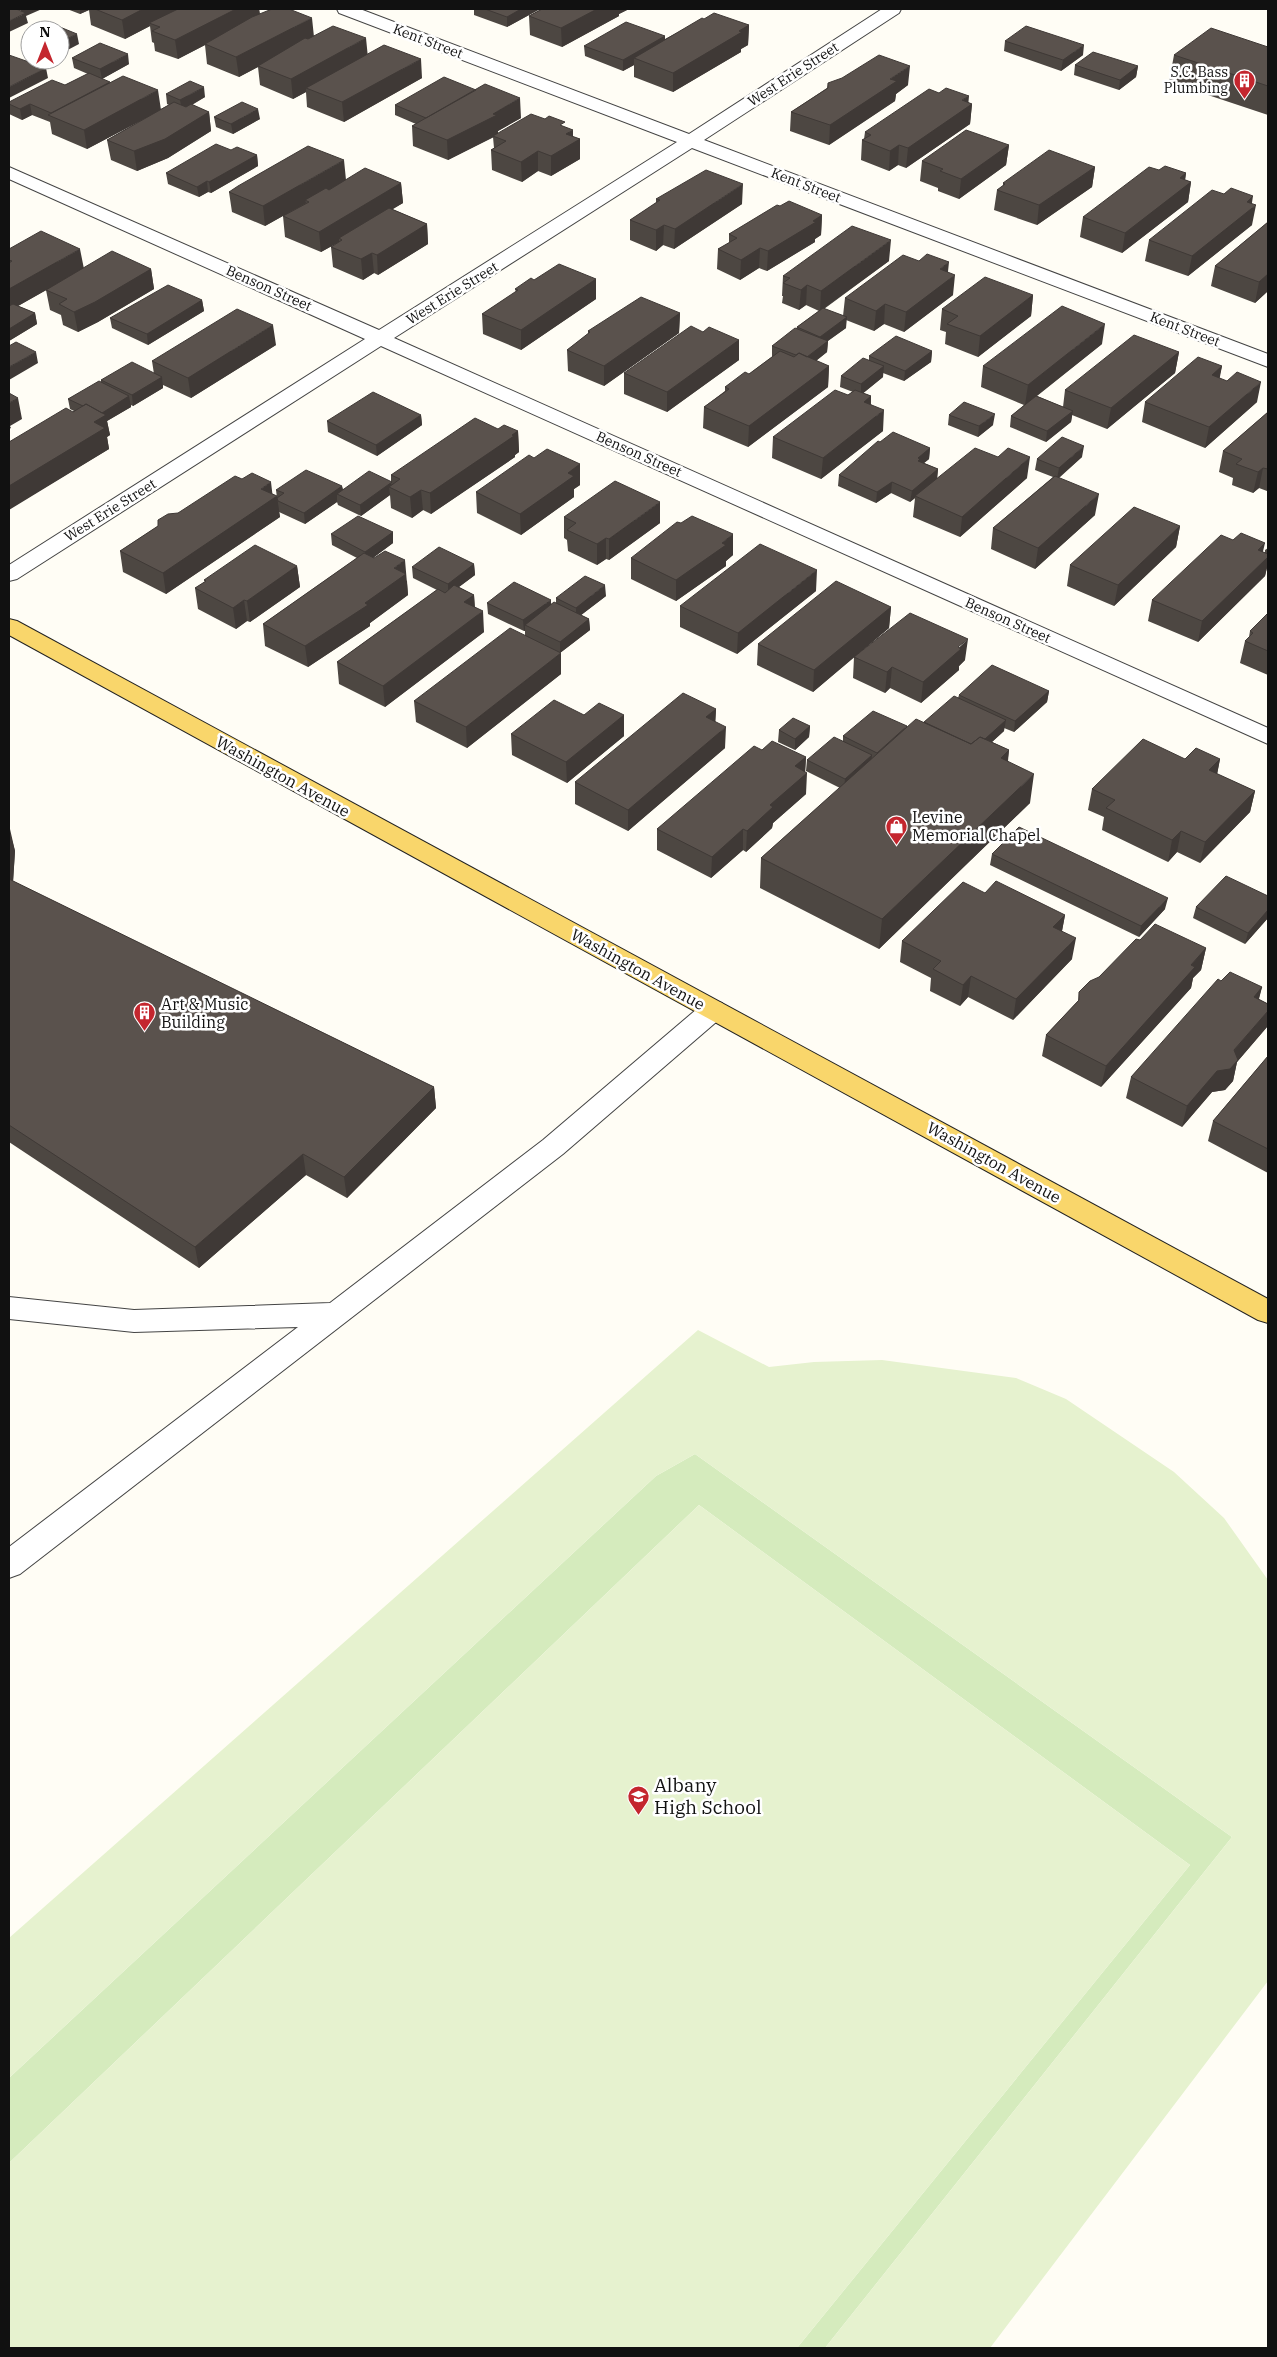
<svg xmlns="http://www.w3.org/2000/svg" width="1277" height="2357" font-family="'IBM Plex Serif',serif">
	<rect width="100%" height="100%" fill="#fffdf5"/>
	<path fill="#d5ebbd" d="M695 1454 1232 1837 825 2348H797L1190 1865 699 1505 9 2163V2078L656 1476Z"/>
	<path fill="#e6f2cf" d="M698 1330 769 1367 814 1362 882 1360 1016 1378 1066 1399 1174 1472 1224 1518 1268 1580V1981L990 2348H825L1232 1837 695 1454 656 1476 9 2078V1938Z
		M699 1505 1190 1865 797 2348H9V2163Z"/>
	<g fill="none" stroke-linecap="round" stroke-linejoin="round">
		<defs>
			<path id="minor" d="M337 9H360L689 134 882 9H901L899 13 704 140 1268 354V367L692 148 394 338 1268 728V744L381 346 17 579 9 581V565L365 339 9 179V167L379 330 677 142 339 13Z
				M713 1001 722 1003 726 1010 722 1017 563 1154 20 1574 9 1578V1547L298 1327 134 1332 9 1319V1297L134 1310 330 1303 543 1140 704 1003Z"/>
			<path id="major" d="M9 619 17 621 1268 1299V1323L1258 1320 9 635Z"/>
		</defs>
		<use href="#minor" stroke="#444" stroke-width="2"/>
		<use href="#major" stroke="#222" stroke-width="2"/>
		<use href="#minor" fill="#fff" fill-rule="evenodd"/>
		<use href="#major" fill="#f9d66b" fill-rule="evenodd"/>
	</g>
	<path fill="#4d4742" d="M67 9H259L260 14 314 36 367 54 422 78 344 122 307 107 306 92 293 99 260 85 258 67 239 77 207 64 205 45 178 59 155 51 154 43 152 42 150 26 125 39 91 25 89 10 80 14Z
		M474 9H540L507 27 474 15Z
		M542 9H627V10L619 14V16L562 47 530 35 529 16Z
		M704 19 749 25 748 45 741 49V52L673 92 634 77V65L623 71 585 56 584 46 665 36V39Z
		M30 33V50L24 47 22 37Z
		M1005 41 1083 55 1061 71 1004 51Z
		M1268 47V115L1169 82 1174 55Z
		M72 58 129 64 102 79 161 109 169 105 167 104 166 94 205 97 192 105 209 112 211 131 168 158 137 171 111 160 107 140 146 118 87 149 52 134 50 122 32 115 22 120 9 114V102L65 85 88 74 74 68Z
		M1075 65 1138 66 1136 77 1119 90 1074 75Z
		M828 83 908 85 896 94 895 101 829 145 790 131 791 112 827 88Z
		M968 103 972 104 970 124 906 168 898 165 889 171 861 160 862 140 864 139 865 132Z
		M395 105 521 118 498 131V134L565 127 573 137 580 139V159L551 176 538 171 522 182 492 170 491 150 494 148 493 137 448 160 413 146 412 126 416 124 395 115Z
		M214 117 260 119 233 134 216 127Z
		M1009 145 1006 165 959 199 938 191V188L920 181 922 161Z
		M231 150 257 155 258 166 211 193 208 192 199 197 168 184 166 173Z
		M1095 167 1092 187 1037 225 994 210 997 190 1003 186V183Z
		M1159 170 1186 173 1185 180 1191 182 1188 202 1122 253 1080 237 1083 217Z
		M346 180 401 183 403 203 392 209 427 224 428 244 378 275 374 273 363 280 333 267 331 247 339 242 321 252 285 237 283 216 306 203 265 226 232 212 229 192Z
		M656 199 742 204 674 249 663 245 656 251 630 240V220L656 203Z
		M1252 204V225L1188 276 1145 261 1149 240Z
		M780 206 822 215 821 235 815 239V242L767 271 759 268 740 280 717 269 718 249 729 243V234Z
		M1268 222V291L1255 303 1211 286 1215 266Z
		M9 249 83 268 151 269 154 289 98 322 78 332 63 325 61 315 50 310 46 290 18 306 35 313 37 324 9 341Z
		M889 261 824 309 843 316 845 298 948 272 953 295 904 332 884 324 874 331 846 320V328L828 341 827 352 816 361 829 366 828 387 748 447 703 428 704 407 725 391V387L749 374 772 357V346L796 329 797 327 819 311 806 305 799 310 782 303 783 296H782L783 276Z
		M596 279V299L521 350 483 334 482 314 516 292 515 289Z
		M1033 295 1031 316 978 357 945 344 946 332 940 330 942 309Z
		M202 300 204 311 148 345 112 328 110 318Z
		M680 313 679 333 604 386 568 371 567 350 588 334V331Z
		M703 332 739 340V360L667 412 624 394V373Z
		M1102 344 1037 396 1063 407 1065 390 1179 352 1175 373 1107 429 1072 415 1071 422 1046 442 1010 427 1011 416 1024 405 981 387 983 366Z
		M276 345 191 398 163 385V388L133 406 131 405V407L107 421 110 435 107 437 109 449 9 509V442L74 411 70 409 68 399 101 382V380L154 374 152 361Z
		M932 351 931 362 904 381 883 373V377L863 393 871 396V404L883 431 821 479 772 458 773 437 848 395 853 392 840 387 841 376 869 360V356Z
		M1222 366 1219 378 1257 402 1205 448 1142 422 1145 402Z
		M1268 412V490L1267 491 1259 488 1253 493 1232 485 1233 478 1219 472 1223 451Z
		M421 415 422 425 377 456 328 432 327 421Z
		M949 415 993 425 978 437 948 425Z
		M498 429 518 431 519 452 515 455V457L431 514 423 510 412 518 391 508 390 495 361 516 338 505 337 502 305 524 279 512 280 517 166 594 123 572 120 551 178 513 273 494 277 498 276 490 342 486 343 489 391 482V475Z
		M930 448 929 459 924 463 938 469 937 478H1027L960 537 913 517 915 498 910 502 891 493 876 503 838 486 839 475Z
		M1082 457 1059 478 1095 515 1035 569 991 549 993 528 1053 477 1035 470 1037 459Z
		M534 458 580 464V485L574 489V497L521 535 477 513 476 492Z
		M564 517 660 523 609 560 606 559 597 565 568 551 567 540 564 538Z
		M1180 526 1176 547 1114 606 1067 586 1070 565Z
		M393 532V543L373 558 407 581 408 595 370 623V626L308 667 265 646 263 624 357 558 332 545 331 534Z
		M1268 548V564L1265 576 1198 642 1148 621 1152 600 1263 552 1265 553V550Z
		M733 555 726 561V566L676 601 631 579V558Z
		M474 564 475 575 459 587 474 595 475 607 484 632 385 707 339 684 337 662 437 590 413 578 412 567Z
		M297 566 300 587 250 622 247 621 236 629 198 609 195 588 205 582 204 580Z
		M816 591 737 654 680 627V606Z
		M606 596 581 615 589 619 590 630 560 653 561 674 467 748 416 722 414 701 525 636V631H524L488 614 487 603 551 604 556 603V598Z
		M891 607 889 628 857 655 965 660 959 666V670L921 703 890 688 885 693 853 678 854 657 813 692 757 665 758 644Z
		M1268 613V675L1240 663 1245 641 1249 637 1250 631Z
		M1049 691 1047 702 1014 732 1004 728V731L992 742 1009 750 1008 761 1030 803 879 949 760 888 761 858 840 788 806 771 807 760 843 741V736L906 728 924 722 958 698 959 695Z
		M716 709 715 722 725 748 628 831 575 804V782Z
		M624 715V736L567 783 512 755 511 734Z
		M810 726 809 737 795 750 778 742 779 730Z
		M762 750 806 757 805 772 806 794 773 823 772 828 746 852 743 850 711 878 657 850V829Z
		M1185 759H1220L1217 774 1255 791 1250 812 1200 863 1177 852 1168 862 1102 830 1104 817 1088 810 1092 789Z
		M9 829 15 851 13 881 434 1087 436 1108 347 1198 306 1175 199 1268 9 1142Z
		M992 854 1165 909 1139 937 990 865Z
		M985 893 1065 915 1062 931 1072 959 1013 1020 968 997 960 1006 930 991 931 978 900 962 902 941Z
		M1268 896V918L1245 944 1193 918 1196 907Z
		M1140 940 1206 948 1201 970 1193 978 1191 988 1101 1087 1042 1056 1046 1035 1078 1001 1079 992 1099 977Z
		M1221 981 1262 987 1259 999 1268 1004V1023L1267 1027 1237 1062 1233 1081 1225 1090 1212 1092 1182 1127 1126 1098 1131 1077Z
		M1268 1056V1173L1208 1141 1213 1121Z"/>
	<path fill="#3f3936" d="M20 9H42L26 16 28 23 9 32V21L22 15Z
		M80 9H88L89 10 80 14Z
		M143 9H179L149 23 150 26 125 39 122 20Z
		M236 9H259L260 17 205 44V45L178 59 175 40Z
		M521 9H540L507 27V17Z
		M597 9H627V10L619 14V16L562 47 561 28Z
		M312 18 314 37 258 66V67L239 77 236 57Z
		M749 25 748 45 741 49V52L673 92V73Z
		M77 34 79 44 60 54V42Z
		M665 36V46L634 58V65L623 71V60Z
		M366 38 368 58 306 88V92L293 99 291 79Z
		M1084 45 1083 55 1061 71 1063 60Z
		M128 54 129 64 102 79 100 69Z
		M421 59 422 78 344 122 342 102Z
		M910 66 908 85 896 94 895 101 829 145 830 125 890 79Z
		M1138 66 1136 77 1119 90 1120 80Z
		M46 68 48 78 9 98V87Z
		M204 87 205 97 182 110 180 100Z
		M158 90 161 110 87 149 84 130Z
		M969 96 968 107 972 104 970 124 906 168 908 148 962 100Z
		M520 98 521 118 498 131V135L448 160 447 140Z
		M30 104 32 115 22 120 20 109Z
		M258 109 260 119 233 134 231 124Z
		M209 112 211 131 168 158 137 171 134 151Z
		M573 130V143L580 139V159L551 176V156L566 134Z
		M899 145 898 165 889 171 890 151Z
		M1009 145 1006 165 959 199 961 179Z
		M538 151V171L522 182 521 162Z
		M257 155 258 166 211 193 209 182Z
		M344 160 346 180 309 201 305 200 306 203 265 226 263 206Z
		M1095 167 1092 187 1037 225 1039 205Z
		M1186 173 1184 187 1191 182 1188 202 1122 253 1125 233 1180 178Z
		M207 181 208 192 199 197 197 187Z
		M401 183 403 203 342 240 339 238V242L321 252 319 232Z
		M743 184 742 204 674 249 675 229Z
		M1253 196 1251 209 1256 205 1252 225 1188 276 1192 256 1247 202Z
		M822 215 821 235 815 239V242L767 271 768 251Z
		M427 224 428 244 378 275 377 255Z
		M664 225 663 245 656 251V230Z
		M891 240 889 261 820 311 821 291Z
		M760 248 759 268 740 280 741 260Z
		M80 249 84 269 9 311V289Z
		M372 253 374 273 363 280 361 259Z
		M949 262 947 281 955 275 953 295 904 332 906 312 940 269Z
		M151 269 154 289 98 322 78 332 74 312Z
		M1268 274V291L1255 303 1259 282Z
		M596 279V299L521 350V330Z
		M807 285 806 305 799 310 801 290Z
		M1033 295 1031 316 978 357 980 336Z
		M202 300 204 311 148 345 147 334Z
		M885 304 884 324 874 331 876 311Z
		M35 313 37 324 9 341V329Z
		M680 313 679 333 604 386V366Z
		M847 317 846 328 819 347 820 337Z
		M1105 324 1102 344 1025 405 1028 385Z
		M273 325 276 345 191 398 188 378Z
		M739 340V360L667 412V392Z
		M828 341 827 352 804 370 805 359Z
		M932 351 931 362 904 381 905 371Z
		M36 352 38 363 9 380V367Z
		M1179 352 1175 373 1107 429 1111 408Z
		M829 366 828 387 748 447 749 426Z
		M884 366 883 377 861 395V384Z
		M1222 366 1218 387 1212 375Z
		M162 377 163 388 133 406 132 395Z
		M1261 382 1257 402 1205 448 1209 427Z
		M129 396 131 407 107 421 110 435 107 437 109 449 9 510V486L94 422 99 415Z
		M871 396 870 417 864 402Z
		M18 398 22 419 10 426 11 428 9 429V403Z
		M884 410 883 431 821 479 823 458Z
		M1073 411 1071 422 1046 442 1047 431Z
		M995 414 993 425 978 437 979 426Z
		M421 415 422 425 377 456 376 445Z
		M518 431 519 452 515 455V457L431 514 430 493Z
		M1084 446 1082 457 1057 479 1059 468Z
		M930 448 929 459 919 467 918 458Z
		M1030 457 1027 478 960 537 962 517Z
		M580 464V485L574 489V497L521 535 520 514 568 473Z
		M1263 468 1259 488 1253 493 1258 472Z
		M938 469 937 480 915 496V498L910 502 912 491Z
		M271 482 273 499 277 496 280 517 166 594 163 573 261 489Z
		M892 482 891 493 876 503 877 492Z
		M391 483 392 488 389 487 390 495 361 516 360 505Z
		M342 486 343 497 337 494V502L305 524 304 513Z
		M421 490 423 510 412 518 410 497Z
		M1099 494 1095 515 1035 569 1038 548Z
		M660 502V523L609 560V539Z
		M1180 526 1176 547 1114 606 1118 585Z
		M393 532V543L366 563 365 552Z
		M733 534V555L726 561V566L676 601V580Z
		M606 538V559L597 565V544Z
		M1265 543 1260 564 1268 557V563L1265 576 1198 642 1202 621 1258 550Z
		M405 560 408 595 370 623V626L308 667 305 646 365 603 394 568Z
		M474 564 475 575 448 595V584Z
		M297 566 300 587 250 622 247 601Z
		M817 570 816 591 737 654 738 633Z
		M605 585 606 596 576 619V608Z
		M474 595 475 616 464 602Z
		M244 600 247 621 236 629 233 608Z
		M551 600V611L525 625V631H524L523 620Z
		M891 607 889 628 813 692 814 670Z
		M483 611 484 632 385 707 383 686Z
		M589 619 590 630 560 653V642Z
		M968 639 965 660 959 666V670L921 703 923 682Z
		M561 653V674L467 748 466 727Z
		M892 667 890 688 885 693 887 672Z
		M1049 691 1047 702 1014 732 1015 721Z
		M716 709 715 730 706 717Z
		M624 715V736L567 783 566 762Z
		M1006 720 1004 731 971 761 972 750Z
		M810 726 809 737 795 750V739Z
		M726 727 725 748 628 831V810Z
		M1009 750 1005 780 1001 758Z
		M872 755 871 766 844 790 845 779Z
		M806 757 805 774 807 773 806 794 773 823 772 828 746 852 747 831 770 805 795 766Z
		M1220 759 1216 780 1209 770Z
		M1034 774 1030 803 879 949 882 919Z
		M1255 791 1250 812 1200 863 1205 842Z
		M10 829 15 851 12 899 9 887V845Z
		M743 829V850L711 878 712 857Z
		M1181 831 1177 852 1168 862 1172 840Z
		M1168 898 1165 909 1139 937 1141 926Z
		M1268 910V918L1245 944 1248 933Z
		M1065 915 1061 936 1053 927Z
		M1076 938 1072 959 1013 1020 1016 999Z
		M1206 948 1201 970 1193 978 1191 988 1101 1087 1106 1066Z
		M971 976 968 997 960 1006 963 985Z
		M1262 987 1256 1008 1254 997Z
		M1268 1011V1023L1267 1027 1237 1062 1233 1081 1225 1090 1212 1092 1182 1127 1187 1106Z
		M434 1087 436 1108 347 1198 344 1177Z
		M303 1154 306 1175 199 1268 195 1247Z"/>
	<path fill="#5a524d" stroke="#3f3936" d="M9 9H16L26 13 9 21Z
		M95 9H143L122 20Z
		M178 9H236L175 40 152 31 160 27 149 23Z
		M272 9H289L312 18 236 57 205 44 252 17Z
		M485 9H521L507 17Z
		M542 9H597L561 28 529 16Z
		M714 13 749 25 739 31 742 32 673 73 634 58 702 18 704 19Z
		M626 22 665 36 623 60 584 46Z
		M50 23 77 34 60 42V30H37Z
		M333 26 366 38 291 79 258 66 305 38 308 39Z
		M1026 26 1084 45 1063 60 1005 41Z
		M1211 28 1268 47V86L1174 55Z
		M30 33V40L22 37Z
		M100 43 128 54 100 69 72 58Z
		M384 45 421 59 342 102 306 88Z
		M1093 52 1138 66 1120 80 1075 65Z
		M9 55 46 68 9 87Z
		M879 55 910 66 890 79 897 81 830 125 791 112 828 88V83L842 78Z
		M89 73 110 82 51 113 30 104 20 109 9 104V102L52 80 65 85Z
		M123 76 158 90 84 130 48 115Z
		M444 77 476 90 426 118 395 105Z
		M190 81 204 87 180 100 166 94Z
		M485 84 520 98 493 114 497 115 447 140 412 126Z
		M946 88 969 96 962 100 972 104 908 148 899 145 890 151 862 140 871 135 865 132 929 89 939 93Z
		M174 102 186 107 191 104 209 112 165 139 134 151 107 140Z
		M242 102 258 109 231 124 214 117Z
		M531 114 545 119 549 116 565 122 560 125 573 130 566 134 580 139 551 156 538 151 521 162 491 150 506 141 493 136Z
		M966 130 1009 145 961 179 940 171 943 169 922 161Z
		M216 144 231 150 237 147 257 155 209 182 207 181 197 187 166 173Z
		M308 146 344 160 263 206 229 192 238 186Z
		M1049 150 1095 167 1039 205 997 190 1005 184 1003 183Z
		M1165 166 1186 173 1180 178 1191 182 1125 233 1083 217 1149 167 1159 170Z
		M365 168 401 183 319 232 283 216 309 202 305 200 326 188 329 190Z
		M706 170 743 184 675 229 664 225 656 230 630 220 660 200 656 199Z
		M1231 188 1253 196 1247 202 1256 205 1192 256 1149 240 1212 190 1224 194Z
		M789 201 822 215 813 221 816 222 768 251 760 248 741 260 718 249 737 238 729 234 777 205 780 206Z
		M389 208 427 224 377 255 372 253 361 259 331 247 342 240 339 238Z
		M1268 222V274L1259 282 1215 266Z
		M852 226 891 240 821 291 807 285 801 290 783 283 790 278 783 276Z
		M41 231 80 249 9 289V263L12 261 9 260V249Z
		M112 251 151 269 95 302 74 312 59 304 67 299 46 290Z
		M927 254 949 262 940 269 955 275 906 312 885 304 876 311 845 298 903 255 919 261Z
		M559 264 596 279 521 330 482 314 518 290 515 289 531 278 534 280Z
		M985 277 1033 295 980 336 947 324 958 316 942 309Z
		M168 285 202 300 147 334 110 318Z
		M641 297 680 313 604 366 567 350 590 332 588 331Z
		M13 304 35 313 9 329V306Z
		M1062 306 1105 324 1028 385 983 366Z
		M823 308 847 317 820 337 797 327Z
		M237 309 273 325 188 378 152 361Z
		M691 326 703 332 709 327 739 340 667 392 624 373Z
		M795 328 828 341 807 357 799 353 796 355 772 346Z
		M1134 335 1179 352 1111 408 1065 390Z
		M896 336 932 351 905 371 869 356Z
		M16 342 36 352 9 367V346Z
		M780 351 794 357 799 353 829 366 749 426 704 407 729 389 725 387 745 372 749 374Z
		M1198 357 1222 366 1212 375 1227 381 1237 372 1261 382 1209 427 1145 402Z
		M863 358 884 366 861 384 841 376Z
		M132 362 162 377 132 395 101 380Z
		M99 381 129 396 102 413 86 404 83 406 68 399Z
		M835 390 848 395 855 390 871 396 864 402 884 410 823 458 773 437Z
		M373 392 421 415 376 445 327 421Z
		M9 393 18 398 9 403Z
		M1036 396 1073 411 1047 431 1011 416Z
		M964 402 995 414 979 426 949 415Z
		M86 404 106 415 94 422 105 428 9 486V442L66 408 73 412Z
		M1268 412V469L1263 468 1258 472 1236 464 1242 459 1223 451Z
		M475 418 498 429 504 425 518 431 512 435 514 436 430 493 421 490 410 497 389 487 400 479 391 475Z
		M893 432 930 448 918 458 920 459 918 461 938 469 912 491 892 482 877 492 839 475 878 441 880 442Z
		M1062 437 1084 446 1059 468 1037 459Z
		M975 448 998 457 1008 448 1030 457 962 517 915 496Z
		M547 449 580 464 568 473 574 476 520 514 476 492 529 455 534 458Z
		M306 470 342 486 304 513 278 501 277 498 284 493 276 490Z
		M369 471 392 482 360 505 337 494Z
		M252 473 271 482 261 489 277 496 163 573 120 551 158 526V520L168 514 178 513 235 476 242 479Z
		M1055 476 1099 494 1038 548 993 528Z
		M615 481 660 502 609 539 606 538 597 544 567 530 576 523 564 517Z
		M1134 507 1180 526 1118 585 1070 565Z
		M358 516 393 532 365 552 331 534Z
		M692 516 733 534 722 543 726 545 676 580 631 558 677 522 681 523Z
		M1241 533 1265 543 1258 550 1268 554V557L1202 621 1152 600 1221 535 1233 540Z
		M760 544 817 570 738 633 680 606Z
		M255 545 297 566 247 601 244 600 233 608 195 588 206 581 204 580Z
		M439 547 474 564 448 584 412 567Z
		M385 551 405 560 394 568 406 574 365 603 368 605 305 646 263 624 364 553 374 558Z
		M585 576 605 585 576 608 556 598Z
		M836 581 891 607 814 670 758 644Z
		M514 582 551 600 523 620 487 603Z
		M454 585 474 595 464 602 483 611 383 686 337 662 438 589 445 593Z
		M554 602 589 619 560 642 525 625Z
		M910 613 968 639 958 647 961 649 923 682 892 667 887 672 854 657Z
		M1268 613V651L1245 641 1253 633 1250 631Z
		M510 628 561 653 466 727 414 701Z
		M992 665 1049 691 1015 721 959 695Z
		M683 693 716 709 706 717 726 727 628 810 575 782Z
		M954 696 1006 720 985 739 980 737 971 744 924 722Z
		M554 700 584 715 599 703 624 715 566 762 511 734Z
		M873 711 907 726 877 753 843 736Z
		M793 718 810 726 795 739 779 730Z
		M916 719 971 744 980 737 1009 750 1001 758 1034 774 882 919 761 858Z
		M834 737 872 755 845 779 807 760Z
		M1143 739 1185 759 1196 748 1220 759 1209 770 1255 791 1205 842 1181 831 1172 840 1106 808 1115 800 1092 789Z
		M772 741 806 757 795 766 807 773 770 805 773 807 747 831 743 829 712 857 657 829 754 746 762 750Z
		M1019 827 1168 898 1141 926 992 854Z
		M1226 876 1268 896V910L1248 933 1196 907Z
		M9 879 434 1087 344 1177 303 1154 195 1247 9 1125Z
		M996 881 1065 915 1053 927 1076 938 1016 999 971 976 963 985 933 969 941 961 902 941 963 882 985 893Z
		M1155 924 1206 948 1191 965 1195 967 1106 1066 1046 1035 1079 1000V992L1090 981 1099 977 1136 939 1140 940Z
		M1230 972 1262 987 1254 997 1268 1004V1011L1234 1050 1238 1060 1230 1069 1217 1071 1187 1106 1131 1077 1218 979 1221 981Z
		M1268 1056V1149L1213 1121Z"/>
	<defs>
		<symbol id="building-pin" viewBox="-11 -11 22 30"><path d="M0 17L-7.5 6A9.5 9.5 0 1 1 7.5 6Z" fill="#c4262e" stroke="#fff"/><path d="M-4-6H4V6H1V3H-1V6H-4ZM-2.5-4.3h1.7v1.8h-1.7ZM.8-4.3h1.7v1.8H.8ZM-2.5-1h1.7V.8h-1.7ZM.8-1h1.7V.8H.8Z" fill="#fff"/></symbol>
		<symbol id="shop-pin" viewBox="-11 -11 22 30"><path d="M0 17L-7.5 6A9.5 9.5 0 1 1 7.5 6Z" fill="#c4262e" stroke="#fff"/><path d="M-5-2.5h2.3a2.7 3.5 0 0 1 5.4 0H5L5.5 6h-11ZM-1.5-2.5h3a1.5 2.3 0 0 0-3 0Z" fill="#fff"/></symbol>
		<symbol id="school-pin" viewBox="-11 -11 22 30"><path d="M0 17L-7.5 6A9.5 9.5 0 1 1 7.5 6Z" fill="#c4262e" stroke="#fff"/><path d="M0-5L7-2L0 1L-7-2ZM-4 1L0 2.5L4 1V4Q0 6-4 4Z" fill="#fff"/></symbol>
	</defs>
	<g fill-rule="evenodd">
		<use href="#building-pin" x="1232" y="68" width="25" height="34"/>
		<use href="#shop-pin" x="884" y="814" width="25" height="34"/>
		<use href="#building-pin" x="132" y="1000" width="25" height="34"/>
		<use href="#school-pin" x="626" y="1784" width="25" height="34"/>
	</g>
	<g text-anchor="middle" stroke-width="5" stroke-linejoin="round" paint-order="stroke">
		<g font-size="14" fill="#111" stroke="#fff">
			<text transform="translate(428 41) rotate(21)" y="5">Kent Street</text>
			<text transform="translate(793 74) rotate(-33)" y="5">West Erie Street</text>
			<text transform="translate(806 185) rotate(21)" y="5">Kent Street</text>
			<text transform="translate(269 288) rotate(24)" y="5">Benson Street</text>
			<text transform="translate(452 293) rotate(-32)" y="5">West Erie Street</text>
			<text transform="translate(1185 329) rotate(21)" y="5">Kent Street</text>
			<text transform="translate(639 454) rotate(24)" y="5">Benson Street</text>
			<text transform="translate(110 510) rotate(-32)" y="5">West Erie Street</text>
			<text transform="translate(1008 620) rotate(24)" y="5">Benson Street</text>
		</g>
		<g font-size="14" fill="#111" stroke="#fff" text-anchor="end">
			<text x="1228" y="77">S.C. Bass<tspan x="1228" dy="16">Plumbing</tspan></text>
		</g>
		<g font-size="16" fill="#111" stroke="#fff">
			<text transform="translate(283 776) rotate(29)" y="6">Washington Avenue</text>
			<text transform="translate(638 969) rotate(29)" y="6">Washington Avenue</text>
			<text transform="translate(994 1162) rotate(29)" y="6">Washington Avenue</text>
		</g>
		<g font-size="16" fill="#111" stroke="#fff" text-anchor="start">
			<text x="912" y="823">Levine<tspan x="912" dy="18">Memorial Chapel</tspan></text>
			<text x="161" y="1010">Art &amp; Music<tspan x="161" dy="18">Building</tspan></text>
		</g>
		<g font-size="19" fill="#111" stroke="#fff" text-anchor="start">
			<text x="654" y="1792">Albany<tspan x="654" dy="22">High School</tspan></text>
		</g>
	</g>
	<rect width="1277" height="2357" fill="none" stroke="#111111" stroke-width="20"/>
	<g transform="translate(45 45)"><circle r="24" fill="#ffffff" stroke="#a0a0a0"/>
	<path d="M0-4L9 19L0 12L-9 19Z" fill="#c4262e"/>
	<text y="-8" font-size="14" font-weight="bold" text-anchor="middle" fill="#111111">N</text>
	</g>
</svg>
